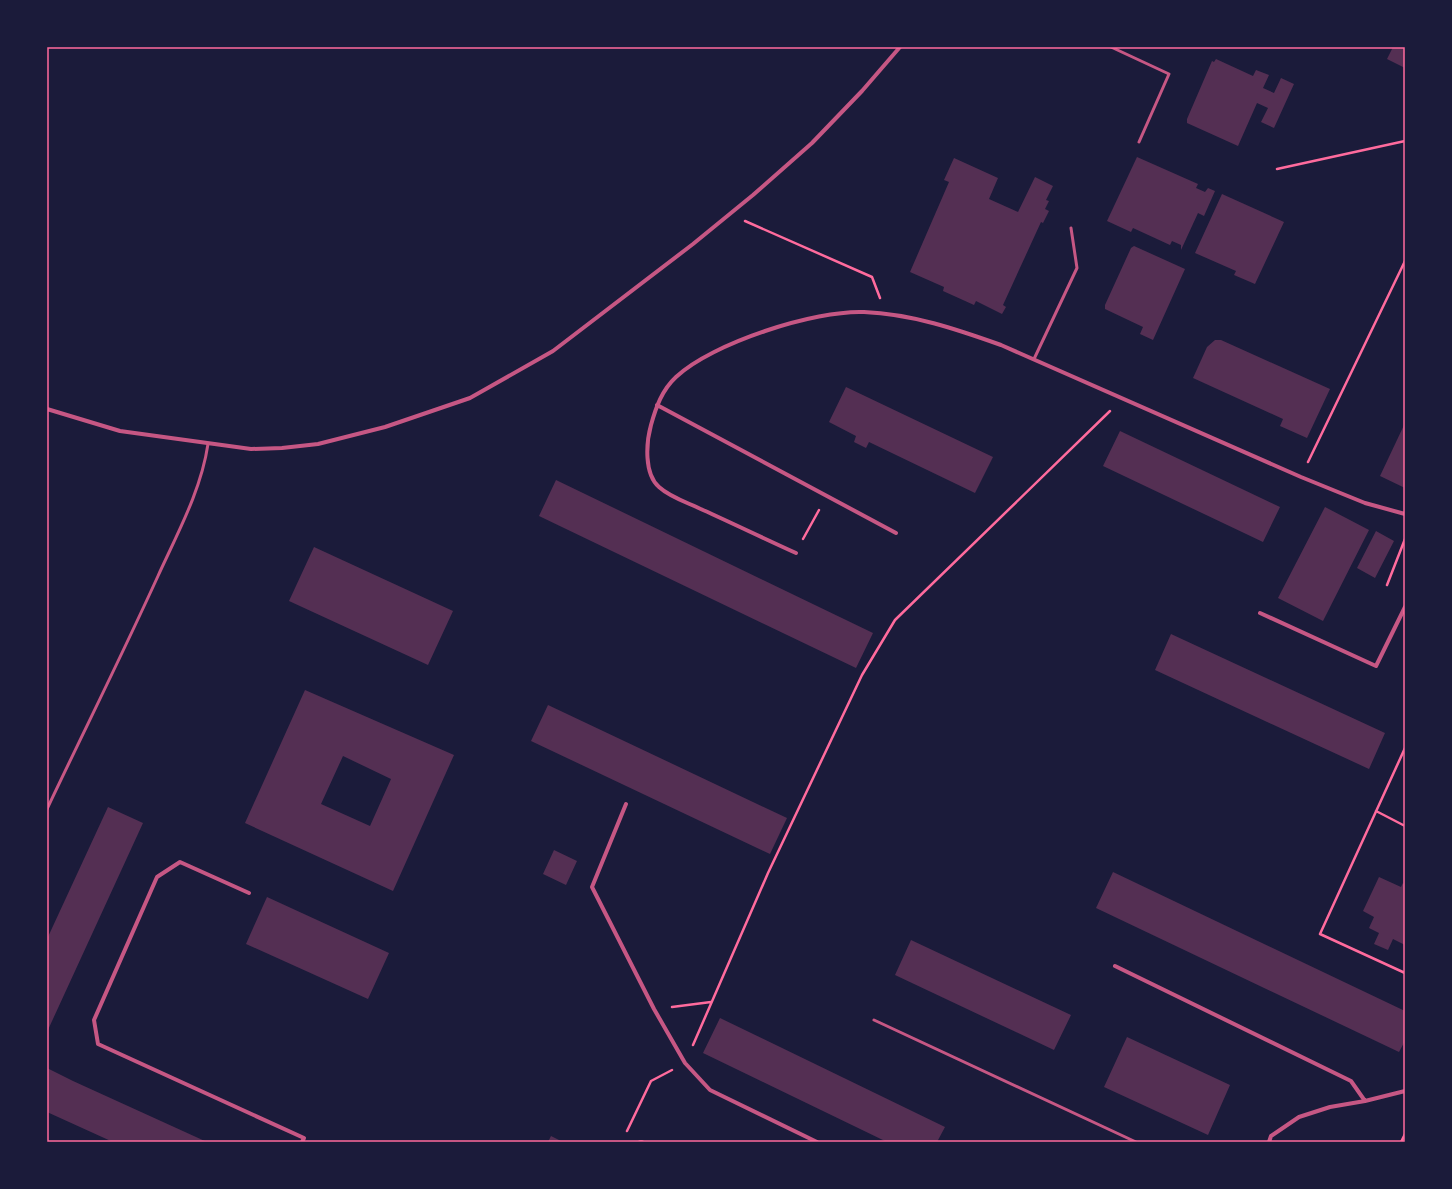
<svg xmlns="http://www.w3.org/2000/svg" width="1452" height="1189" font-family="'Exo 2',sans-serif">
	<rect width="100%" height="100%" fill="#1b1b3a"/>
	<path fill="#542f53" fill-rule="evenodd" d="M1393 47H1405V68L1387 59Z
		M1216 59 1253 76 1256 70 1269 75 1263 88 1274 93 1281 78 1294 84 1274 128 1261 122 1268 108 1257 103 1238 146 1187 123V119L1212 61 1214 62Z
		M1137 157 1198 184 1196 188 1205 192 1208 188 1215 191 1204 216 1198 213 1181 250V245L1172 241 1170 245 1133 228 1131 232 1107 221Z
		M954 158 998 178 989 199 1018 212 1035 177 1053 186 1046 200 1049 201 1045 209 1049 211 1043 223 1041 222 1003 305 1006 307 1002 314 976 301 974 305 943 291 944 287 910 272 949 182 944 180Z
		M1222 194 1284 222 1255 284 1234 275 1236 271 1195 253Z
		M1134 246 1185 269 1153 340 1140 334 1143 327 1105 309V305L1131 248Z
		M1215 340H1221L1330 389 1307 438 1280 426 1283 419 1193 378 1207 347Z
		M846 387 993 457 975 493 869 442 866 448 854 442 856 436 829 422Z
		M1405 423V488L1380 476Z
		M1120 431 1280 507 1263 542 1103 466Z
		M556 480 873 633 856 668 539 516Z
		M1325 507 1369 530 1323 621 1278 598Z
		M1376 531 1394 541 1375 578 1357 568Z
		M314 547 453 611 428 665 289 601Z
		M1171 634 1385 733 1369 769 1155 670Z
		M305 690 454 755 393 891 245 823ZM343 756 391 779 370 826 321 804Z
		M548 705 787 818 770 854 531 741Z
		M108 807 143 823 47 1032V939Z
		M554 850 577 861 566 885 543 874Z
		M1113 872 1405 1011V1041L1399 1052 1096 908Z
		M1379 877 1401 887 1403 883 1405 885V945L1393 939 1388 950 1374 944 1379 933 1369 928 1374 917 1363 911Z
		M267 897 389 953 368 999 246 944Z
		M911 940 1071 1015 1054 1050 895 975Z
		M720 1018 945 1127 937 1142H887L703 1053Z
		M1127 1037 1230 1085 1208 1135 1104 1087Z
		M47 1068 73 1081 207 1142H113L47 1112Z
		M551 1136 563 1142H548Z"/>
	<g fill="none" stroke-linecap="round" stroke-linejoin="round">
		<path stroke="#ff6b9d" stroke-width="2.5" d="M1277 169 1405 141
			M745 221 872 277 880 298
			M1308 462 1405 261
			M803 539 819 510
			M1387 585 1405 539
			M1405 748 1320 934 1405 973
			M1376 811 1405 826
			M672 1007 711 1002
			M693 1045 768 873 862 675 895 620 1110 411
			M627 1131 651 1081 672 1070
			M1401 1142 1405 1134"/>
		<path stroke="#c65784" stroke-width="3" d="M1111 47 1169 74 1139 142
			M1034 359 1077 268 1071 228
			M47 809C84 731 122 655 158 576 177 534 201 491 208 444
			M874 1020 1136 1142"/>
		<path stroke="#c65784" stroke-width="4" d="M657 405 896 533
			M47 409 120 431 251 449 282 448 318 444 385 427 470 398 553 351 693 244 753 195 812 143 862 91 900 47
			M796 553C765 539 734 524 703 510 689 503 671 498 659 487 644 474 646 443 651 425 656 407 662 390 676 377 712 343 815 310 864 312 912 314 956 329 1001 345L1301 477 1365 503 1405 514
			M1260 613 1376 666 1405 607
			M626 804 592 887 654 1009 685 1063 710 1090 817 1142
			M249 893 180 862 157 877 94 1020 98 1044 304 1138 302 1142
			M1115 966 1351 1081 1365 1101
			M640 1142H642
			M1269 1142 1271 1136 1299 1117 1330 1107 1365 1101 1405 1091"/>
	</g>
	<rect width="1452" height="1189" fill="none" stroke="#1b1b3a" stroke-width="96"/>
	<rect x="48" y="48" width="1356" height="1093" fill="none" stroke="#ff6b9d" stroke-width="1.5"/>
</svg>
